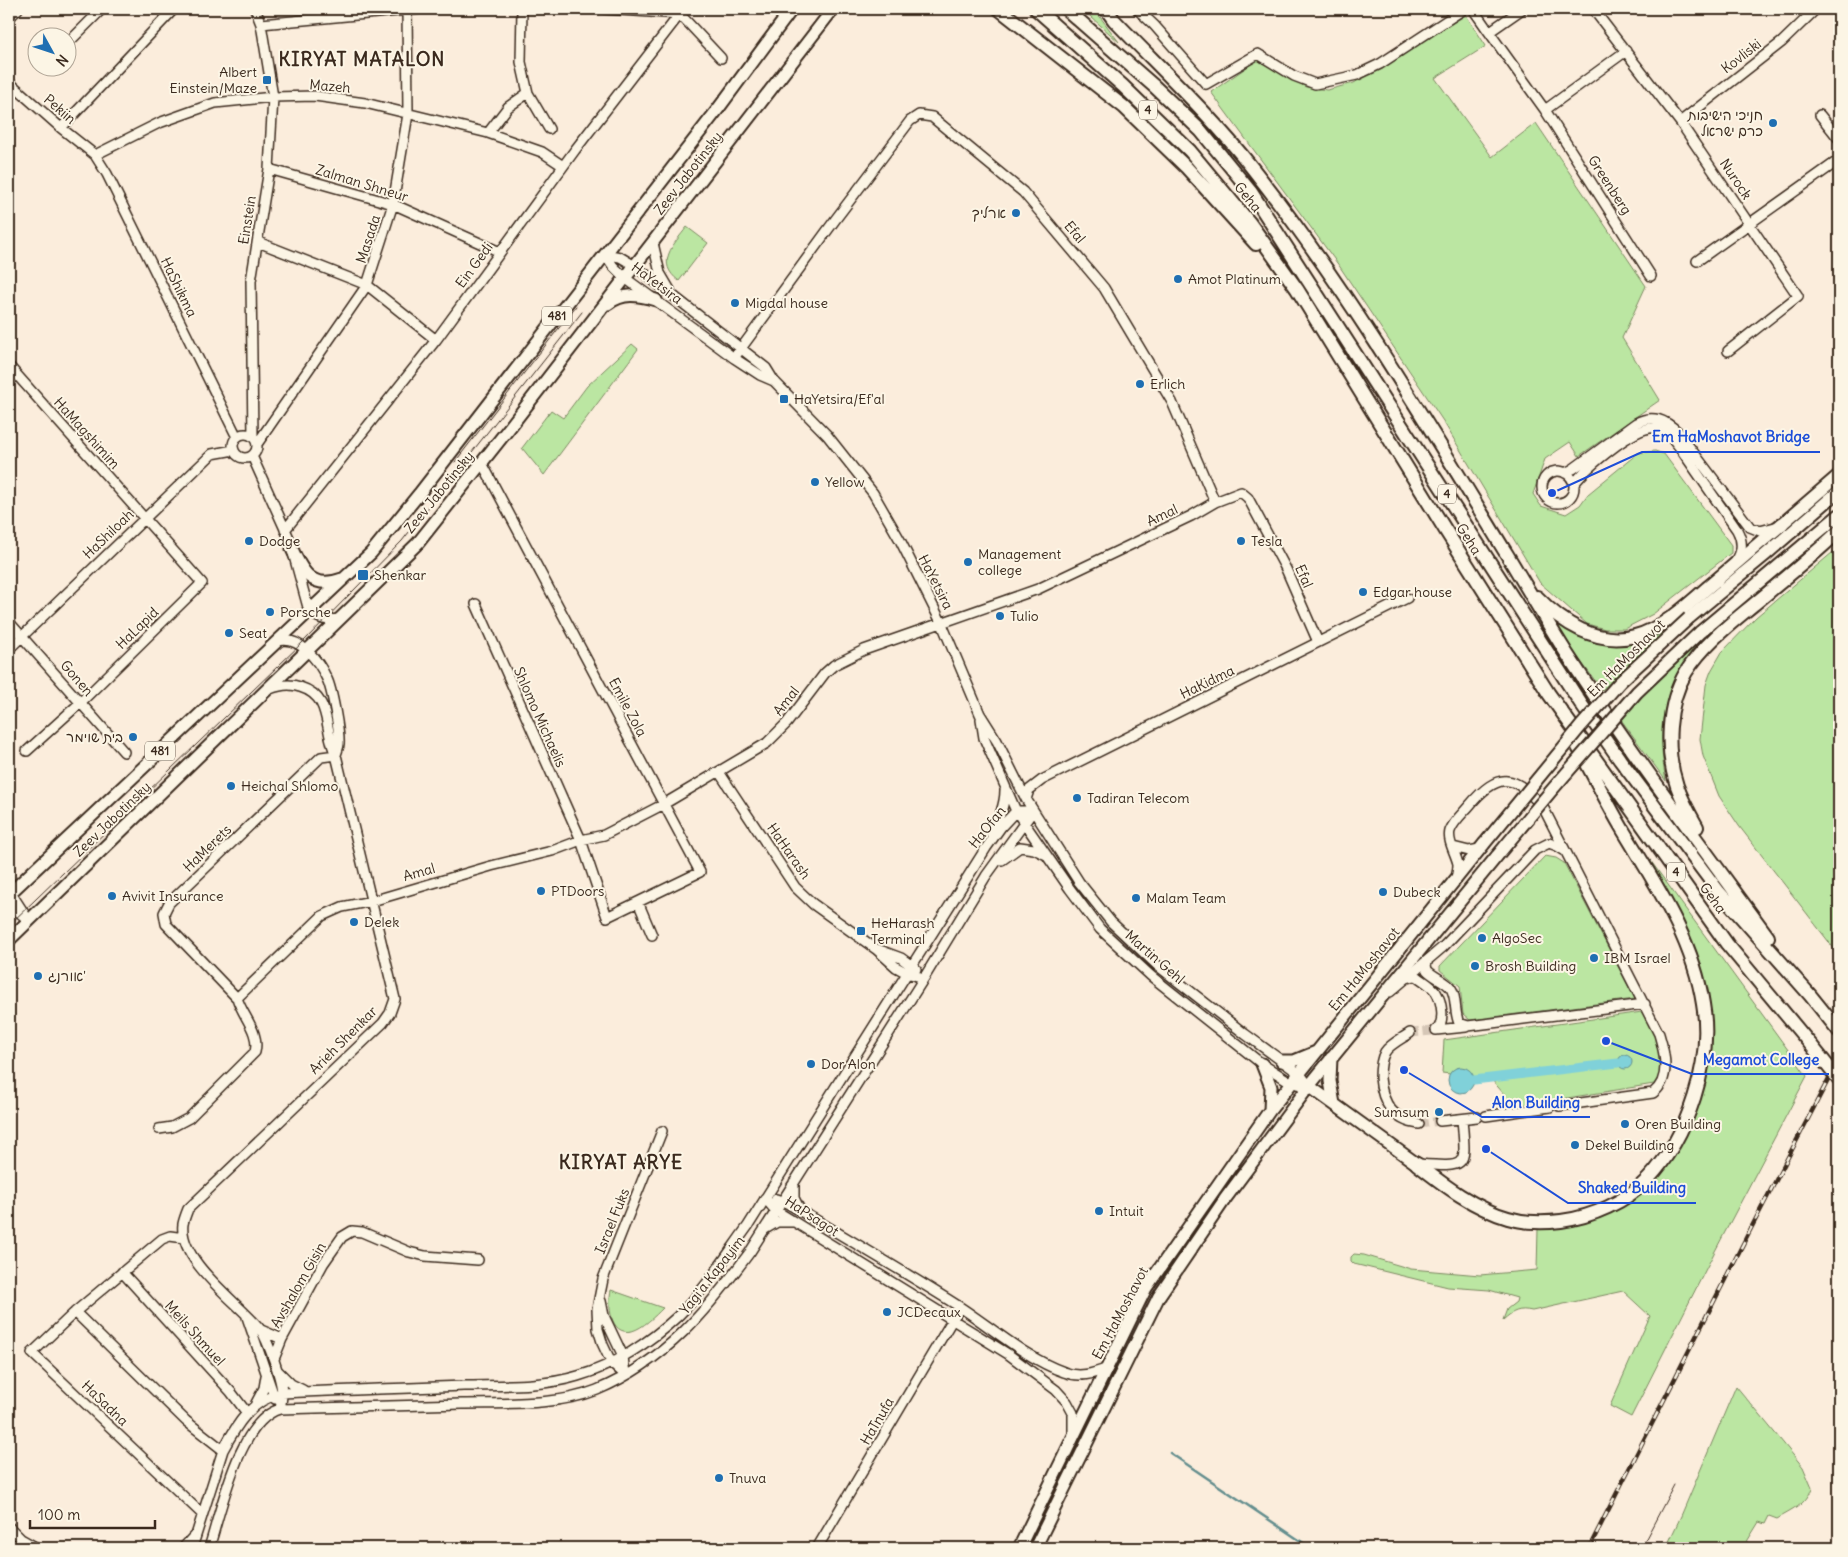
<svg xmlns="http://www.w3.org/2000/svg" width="1848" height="1557" font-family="Delius,'Playpen Sans Hebrew',sans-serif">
	<rect width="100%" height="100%" fill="#fbeddc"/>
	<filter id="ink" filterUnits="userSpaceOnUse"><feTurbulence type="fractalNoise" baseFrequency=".02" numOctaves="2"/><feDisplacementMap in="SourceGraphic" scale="10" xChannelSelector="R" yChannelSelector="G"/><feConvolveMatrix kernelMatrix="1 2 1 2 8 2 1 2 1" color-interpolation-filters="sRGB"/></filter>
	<g filter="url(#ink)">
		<path fill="#bbe6a2" stroke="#7b8860" d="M1082 9H1094L1119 42Z
			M1466 15 1486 46 1435 78 1492 157 1536 123 1646 286 1622 338 1660 400 1579 456 1570 442 1545 459 1533 494 1541 506 1566 514 1580 505 1588 494 1638 453 1655 451 1664 454 1731 545V553L1653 614 1624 629H1605L1587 624 1540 583 1443 421 1340 267 1211 92 1257 60 1306 87 1327 90 1354 83Z
			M687 227 708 243 679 281C655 263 673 245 687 227Z
			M632 344 638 349 544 475 522 448 551 410 563 418 587 386Z
			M1839 547V955L1739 826 1719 796 1703 756 1700 739 1706 685 1711 671 1722 652 1756 617Z
			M1558 618 1601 642 1670 619 1675 626 1638 655 1602 690 1551 621Z
			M1712 627 1713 635C1703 648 1690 660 1681 673 1658 705 1659 744 1666 781L1619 717Z
			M1545 856 1556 858 1564 863 1635 999 1470 1020 1463 1014 1460 986 1440 970V966Z
			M1650 860 1807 1076 1714 1253 1631 1417 1610 1406 1650 1316 1623 1291 1532 1311C1519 1308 1513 1311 1503 1320L1507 1309 1516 1302 1517 1298 1489 1290 1448 1287 1354 1264 1351 1261V1257L1354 1254 1364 1255 1411 1269 1480 1275 1537 1270 1538 1229 1574 1226 1608 1214 1640 1195 1658 1175 1682 1140 1709 1017 1645 862Z
			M1642 1012 1658 1038 1660 1077 1654 1084 1505 1108 1504 1094 1491 1079 1442 1073 1444 1040Z
			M611 1290 663 1308C655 1316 643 1328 632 1331 609 1336 608 1304 611 1290Z
			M1736 1386 1803 1467 1812 1488C1806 1505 1792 1510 1777 1519L1769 1516 1765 1524 1759 1522 1743 1548 1736 1545 1734 1548H1666L1681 1516Z"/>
		<path fill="#80d1d9" stroke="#648e8e" d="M1618 1062a7 7 0 1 1 14 0a7 7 0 1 1-14 0Z
			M1448 1080a13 13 0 1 1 26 0a13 13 0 1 1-26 0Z"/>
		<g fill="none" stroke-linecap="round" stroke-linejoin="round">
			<path stroke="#648e8e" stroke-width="2.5" d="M1170 1453 1311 1548"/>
			<path stroke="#80d1d9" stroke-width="9" d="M1474 1080 1618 1063"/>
			<path stroke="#d5c6b6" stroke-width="9" stroke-dasharray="9 4.5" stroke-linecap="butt" d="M1410 1033 1432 1031
				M1419 1124 1440 1121"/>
			<defs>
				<path id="minor" d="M605 9 680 14
					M1137 9 1154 25 1206 84 1258 54 1294 76 1315 84 1357 75 1380 64 1464 9
					M1473 9 1489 32 1522 9
					M1593 9 1680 122 1798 296 1728 351
					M677 11 721 58
					M9 18 18 9
					M261 24 420 9
					M1489 32 1545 110 1651 276
					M68 43 102 9
					M9 82 61 128 95 155 107 174 235 433
					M528 93 549 129
					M1545 110 1626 51
					M1820 115 1839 139
					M1680 122 1782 42 1816 9
					M61 128 174 9
					M488 133 508 107 528 93 521 62 522 9
					M95 155 159 123 215 103 273 97 315 96 365 103 488 133 542 152 563 166
					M269 169 393 204 500 252
					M258 242 367 285 436 340
					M653 243 660 273 670 290
					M605 254 620 257 635 266 766 368 774 381 827 435 873 493 900 540 942 624 980 714 997 741 1026 799 1079 882 1111 922 1158 966 1245 1034 1300 1074 1309 1086
					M605 254 613 266 625 278 734 358 760 375 774 381
					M1697 261 1839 160
					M734 358 835 220 910 121 919 115 932 117 1023 192 1104 288 1172 402 1215 502
					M9 366 202 583 80 703 27 751
					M233 446a12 12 0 1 1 24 0a12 12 0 1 1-24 0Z
					M253 437 251 281 269 169 273 97 261 24 255 9
					M257 444 367 285 393 204 408 114 407 9
					M252 456 289 538 309 611C320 620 326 621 340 619
					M482 463 700 872 638 902 652 935
					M1542 487a16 16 0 1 1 32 0a16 16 0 1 1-32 0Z
					M1565 473 1573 469 1636 423C1653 414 1665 420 1678 432L1750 527 1760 531 1775 527
					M1574 484C1586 468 1635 425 1656 428 1667 430 1674 440 1680 448L1737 530C1743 541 1743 551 1736 561
					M285 530 436 340 575 150 680 14
					M476 604 581 840 607 917 638 902
					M9 622 124 752
					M276 642C298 633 319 661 327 679 332 689 340 733 339 744 339 747 337 751 336 755
					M9 649 212 454 234 450
					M270 689C280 685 289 683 300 687 333 697 323 729 336 755L395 999 390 1013 383 1023 188 1209C186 1214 184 1219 183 1224 178 1261 239 1303 260 1329 268 1340 282 1380 282 1394 282 1398 281 1404 280 1409
					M981 719 984 738 1016 811 1070 889 1100 929 1151 976 1262 1064 1292 1083 1309 1086
					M719 772 795 887 813 904 876 949 896 967 907 973 924 978
					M1026 799 1029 790 1042 780 1407 598
					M991 835C998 820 1005 806 1005 790
					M1453 847 1469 851 1480 849
					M1002 860 1020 847 1034 849 1044 854
					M1456 879C1457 874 1458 869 1458 864 1456 854 1447 841 1450 831 1453 822 1463 813 1469 806 1499 770 1515 774 1544 809L1659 1034C1665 1054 1671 1079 1653 1093L1559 1106
					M9 890 29 921
					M9 904 27 919
					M877 949 901 958 916 969
					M1428 960 1426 965 1427 970C1433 977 1444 980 1450 987 1457 995 1454 1013 1459 1023L1468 1026 1645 1004
					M1407 978 1415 976 1418 977C1423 981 1432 986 1436 992 1442 1002 1445 1021 1437 1030
					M1390 992 1443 947 1535 850 1549 843 1557 846 1565 851
					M237 998 322 916 342 907 372 901 491 866 552 851 581 840 604 835 664 804 767 743 787 723 825 673 834 665 864 650 1038 589 1191 516 1215 502 1241 492 1248 498 1286 569 1318 642
					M1436 1030 1466 1027
					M1410 1033C1403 1038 1390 1044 1385 1052 1381 1059 1380 1070 1380 1078 1382 1102 1393 1121 1419 1124
					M1486 1116 1550 1107
					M1440 1121 1477 1117
					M159 1129 172 1127 189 1118 255 1052C260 1032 243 1017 237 998L166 924 164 913 169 903 321 757 336 755
					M1419 1164C1469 1168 1466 1167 1462 1119
					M794 1182V1198L800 1210
					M765 1198 775 1210 1008 1354 1056 1390 1067 1402 1073 1413V1435
					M776 1199 787 1203C845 1237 903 1271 960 1307 992 1328 1029 1360 1064 1372 1079 1378 1093 1374 1108 1368
					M765 1229 777 1222H792
					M184 1238 170 1236 162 1239 75 1312 32 1353 202 1514
					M122 1272 231 1392 247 1413
					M601 1301 604 1316 623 1356 625 1375
					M75 1312 186 1421 223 1450
					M247 1317 275 1399
					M261 1330 282 1339
					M274 1359 282 1339 323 1264 342 1237 352 1231 362 1232 409 1252 425 1256 478 1260
					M278 1371 291 1384 303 1390
					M625 1375 611 1362 603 1345 598 1329 597 1309 603 1279 662 1131
					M256 1403 264 1388 266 1376
					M9 1527 21 1539 37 1548
					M183 1548 194 1536
					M192 1548 223 1450C237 1424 251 1400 282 1393 343 1390 404 1388 464 1386 501 1385 542 1387 578 1376 614 1366 650 1342 678 1316 705 1290 726 1256 748 1226L986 848 1001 827 1016 811H1033
					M209 1548C221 1511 239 1420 280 1409 341 1407 401 1406 462 1404 505 1403 557 1406 597 1390 666 1361 707 1310 750 1252L924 978 986 876 1033 811
					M817 1548 960 1307"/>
				<path id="major" d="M608 304C623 292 638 295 656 300
					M1782 524 1839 475
					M292 549C303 573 312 590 342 579
					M1689 618 1764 556 1839 491
					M1700 632 1839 515
					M9 894 371 553 419 494 718 109 792 9
					M9 940 418 543 510 427 833 9
					M1331 1058 1330 1081 1334 1104
					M1282 1061H1294L1316 1052
					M1262 1064 1271 1087 1270 1110
					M1309 1086 1417 1164
					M1019 1548 1146 1288 1270 1110 1484 844
					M1035 1548 1159 1296 1225 1199 1309 1086 1497 856"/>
				<path id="highway" d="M781 9 784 19
					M999 9 1124 107 1187 168 1256 244
					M1036 9 1123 86 1190 151 1249 222 1297 289 1446 531 1549 694 1727 944 1811 1045
					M1066 9 1155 87 1201 131 1251 192 1583 707 1620 760 1719 892 1810 995 1839 1031
					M1106 9 1114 20C1161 69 1211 115 1253 169 1348 290 1426 422 1506 553 1526 586 1546 621 1567 654 1630 751 1700 844 1768 937
					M1537 597C1562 623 1597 646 1635 636 1660 630 1688 605 1707 588 1732 567 1757 545 1782 524
					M1697 827C1689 813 1682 800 1677 786 1665 750 1667 704 1686 672 1703 645 1729 625 1753 605 1782 581 1812 557 1839 531
					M1417 1164C1445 1186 1474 1208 1508 1218 1525 1223 1543 1223 1561 1221 1592 1217 1626 1202 1648 1179 1688 1137 1713 1061 1703 1004 1693 939 1656 885 1623 830 1607 803 1593 775 1578 747"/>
			</defs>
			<use href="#minor" stroke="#3b2a1e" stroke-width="12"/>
			<use href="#major" stroke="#3b2a1e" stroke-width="15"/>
			<use href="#highway" stroke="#3b2a1e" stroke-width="16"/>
			<use href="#minor" stroke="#fcf5e5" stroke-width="9"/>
			<use href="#major" stroke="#fcf5e5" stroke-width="11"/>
			<use href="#highway" stroke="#fcf5e5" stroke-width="12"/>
			<path stroke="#3b2a1e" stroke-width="1" d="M455 462 576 306
				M9 925 304 641 402 541 582 312
				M1641 1548 1674 1485"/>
			<defs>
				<path id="rail" d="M1589 1548 1747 1236 1839 1059"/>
			</defs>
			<use href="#rail" stroke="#3b2a1e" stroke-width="4.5"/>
			<use href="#rail" stroke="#fcf5e5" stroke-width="2.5" stroke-dasharray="8" stroke-linecap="butt"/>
			<defs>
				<path id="major-bridge" d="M1484 844 1581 726 1620 682 1689 618
					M1497 856 1551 791 1637 692 1700 632"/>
				<path id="highway-bridge" d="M1811 1045 1839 1080"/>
			</defs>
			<use href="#major-bridge" stroke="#3b2a1e" stroke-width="15" stroke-linecap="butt"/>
			<use href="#highway-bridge" stroke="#3b2a1e" stroke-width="16" stroke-linecap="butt"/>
			<use href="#major-bridge" stroke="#fcf5e5" stroke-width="11"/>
			<use href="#highway-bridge" stroke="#fcf5e5" stroke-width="12"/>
		</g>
	</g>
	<g fill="#1f6fb2" stroke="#fcf5e5" stroke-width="2">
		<rect x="262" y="75" width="10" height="10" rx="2.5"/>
		<circle cx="1773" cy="123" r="5"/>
		<circle cx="1016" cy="213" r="5"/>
		<circle cx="1178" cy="279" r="5"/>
		<circle cx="735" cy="303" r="5"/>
		<circle cx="1140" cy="384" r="5"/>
		<rect x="779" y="394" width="10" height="10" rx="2.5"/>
		<circle cx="815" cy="482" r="5"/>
		<circle cx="249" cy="541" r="5"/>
		<circle cx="1241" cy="541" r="5"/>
		<circle cx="968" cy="562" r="5"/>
		<rect x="357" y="569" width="12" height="12" rx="2.5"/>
		<circle cx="1363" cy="592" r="5"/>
		<circle cx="270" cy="612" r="5"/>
		<circle cx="1000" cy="616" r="5"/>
		<circle cx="229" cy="633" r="5"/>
		<circle cx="133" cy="737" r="5"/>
		<circle cx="231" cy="786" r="5"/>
		<circle cx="1077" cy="798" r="5"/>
		<circle cx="541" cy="891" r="5"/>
		<circle cx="1383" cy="892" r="5"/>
		<circle cx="112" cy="896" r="5"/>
		<circle cx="1136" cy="898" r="5"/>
		<circle cx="354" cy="922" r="5"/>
		<rect x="856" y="926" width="10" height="10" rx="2.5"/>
		<circle cx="1482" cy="938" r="5"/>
		<circle cx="1594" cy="958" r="5"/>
		<circle cx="1475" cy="966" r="5"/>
		<circle cx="38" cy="976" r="5"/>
		<circle cx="811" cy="1064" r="5"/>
		<circle cx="1439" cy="1112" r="5"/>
		<circle cx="1625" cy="1124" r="5"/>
		<circle cx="1575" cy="1145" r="5"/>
		<circle cx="1099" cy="1211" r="5"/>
		<circle cx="887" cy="1312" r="5"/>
		<circle cx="719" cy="1478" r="5"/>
	</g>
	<g text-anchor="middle" stroke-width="4" stroke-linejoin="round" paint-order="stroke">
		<g fill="#fcf5e5" stroke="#75675a" stroke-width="1">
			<rect x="1139" y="100.5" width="18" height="19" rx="4"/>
			<rect x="542" y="306.5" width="30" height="19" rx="4"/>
			<rect x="1438" y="484.5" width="18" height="19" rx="4"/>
			<rect x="145" y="741.5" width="30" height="19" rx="4"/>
			<rect x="1667" y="862.5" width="18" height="19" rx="4"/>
		</g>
		<g font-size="12" font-weight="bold" fill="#3b2a1e">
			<text x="1148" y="114">4</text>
			<text x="557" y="320">481</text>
			<text x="1447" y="498">4</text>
			<text x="160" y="755">481</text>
			<text x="1676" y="876">4</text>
		</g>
		<g font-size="14" fill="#3b2a1e" stroke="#fcf5e5">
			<text transform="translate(1741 56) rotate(-38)" y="5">Kovliski</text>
			<text transform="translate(330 86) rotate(5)" y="5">Mazeh</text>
			<text transform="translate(60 109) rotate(41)" y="5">Pekiin</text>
			<text transform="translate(688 173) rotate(-52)" y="5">Zeev Jabotinsky</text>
			<text transform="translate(1736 179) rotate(56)" y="5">Nurock</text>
			<text transform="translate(362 183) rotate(17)" y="5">Zalman Shneur</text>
			<text transform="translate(1610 185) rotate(57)" y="5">Greenberg</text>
			<text transform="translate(1248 197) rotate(51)" y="5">Geha</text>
			<text transform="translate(247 220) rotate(-81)" y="5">Einstein</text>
			<text transform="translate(1075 232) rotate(50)" y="5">Efal</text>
			<text transform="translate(368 239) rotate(-72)" y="5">Masada</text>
			<text transform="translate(474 265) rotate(-54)" y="5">Ein Gedi</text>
			<text transform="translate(657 283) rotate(37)" y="5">HaYetsira</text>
			<text transform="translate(179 287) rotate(64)" y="5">HaShikma</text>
			<text transform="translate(87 433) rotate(48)" y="5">HaMagshimim</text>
			<text transform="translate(439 492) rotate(-51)" y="5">Zeev Jabotinsky</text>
			<text transform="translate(1162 515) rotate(-25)" y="5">Amal</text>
			<text transform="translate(108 534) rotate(-44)" y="5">HaShiloah</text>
			<text transform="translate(1469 539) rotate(58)" y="5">Geha</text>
			<text transform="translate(1304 576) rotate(66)" y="5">Efal</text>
			<text transform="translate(936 582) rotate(63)" y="5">HaYetsira</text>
			<text transform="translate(137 628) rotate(-44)" y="5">HaLapid</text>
			<text transform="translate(1626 658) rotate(-45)" y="5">Em HaMoshavot</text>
			<text transform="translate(77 678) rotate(49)" y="5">Gonen</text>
			<text transform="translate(1207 682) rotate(-26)" y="5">HaKidma</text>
			<text transform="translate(786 701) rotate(-52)" y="5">Amal</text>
			<text transform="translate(628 707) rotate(62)" y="5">Emile Zola</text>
			<text transform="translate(540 717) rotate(66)" y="5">Shlomo Michaelis</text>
			<text transform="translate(112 819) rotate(-44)" y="5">Zeev Jabotinsky</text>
			<text transform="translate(987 827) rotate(-51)" y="5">HaOfan</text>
			<text transform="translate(207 848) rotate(-44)" y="5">HaMerets</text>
			<text transform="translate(789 851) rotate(55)" y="5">HaHarash</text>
			<text transform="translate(419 872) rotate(-16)" y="5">Amal</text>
			<text transform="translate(1713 898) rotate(54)" y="5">Geha</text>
			<text transform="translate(1155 957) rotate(41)" y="5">Martin Gehl</text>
			<text transform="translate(1364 969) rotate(-51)" y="5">Em HaMoshavot</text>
			<text transform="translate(343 1040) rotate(-45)" y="5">Arieh Shenkar</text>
			<text transform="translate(812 1216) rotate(33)" y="5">HaPsagot</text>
			<text transform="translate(612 1221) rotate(-68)" y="5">Israel Fuks</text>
			<text transform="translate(712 1275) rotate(-52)" y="5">Yagi'a Kapayim</text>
			<text transform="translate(298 1285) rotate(-60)" y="5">Avshalom Gisin</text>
			<text transform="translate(1120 1313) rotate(-62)" y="5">Em HaMoshavot</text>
			<text transform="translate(195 1333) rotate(48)" y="5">Meils Shmuel</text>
			<text transform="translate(105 1403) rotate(44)" y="5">HaSadna</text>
			<text transform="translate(877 1421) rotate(-60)" y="5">HaTnufa</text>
		</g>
		<g font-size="14" fill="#3b2a1e" stroke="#fcf5e5" text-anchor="start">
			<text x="257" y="77" text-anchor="end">Albert<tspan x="257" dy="16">Einstein/Maze</tspan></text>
			<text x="1763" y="120" text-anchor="end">חניכי הישיבות<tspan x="1763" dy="16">כרם ישראל</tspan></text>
			<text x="1006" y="218" text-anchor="end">ארליך</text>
			<text x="1188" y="284">Amot Platinum</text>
			<text x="745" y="308">Migdal house</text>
			<text x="1150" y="389">Erlich</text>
			<text x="794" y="404">HaYetsira/Ef'al</text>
			<text x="825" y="487">Yellow</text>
			<text x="259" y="546">Dodge</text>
			<text x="1251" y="546">Tesla</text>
			<text x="978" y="559">Management<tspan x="978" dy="16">college</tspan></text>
			<text x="374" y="580">Shenkar</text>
			<text x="1373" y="597">Edgar house</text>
			<text x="280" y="617">Porsche</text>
			<text x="1010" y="621">Tulio</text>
			<text x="239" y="638">Seat</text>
			<text x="123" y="742" text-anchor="end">בית שוימר</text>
			<text x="241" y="791">Heichal Shlomo</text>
			<text x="1087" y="803">Tadiran Telecom</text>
			<text x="551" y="896">PTDoors</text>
			<text x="1393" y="897">Dubeck</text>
			<text x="122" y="901">Avivit Insurance</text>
			<text x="1146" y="903">Malam Team</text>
			<text x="364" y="927">Delek</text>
			<text x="871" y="928">HeHarash<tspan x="871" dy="16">Terminal</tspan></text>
			<text x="1492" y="943">AlgoSec</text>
			<text x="1604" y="963">IBM Israel</text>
			<text x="1485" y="971">Brosh Building</text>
			<text x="48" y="981">אורנג'</text>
			<text x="821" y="1069">Dor Alon</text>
			<text x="1429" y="1117" text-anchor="end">Sumsum</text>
			<text x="1635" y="1129">Oren Building</text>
			<text x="1585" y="1150">Dekel Building</text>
			<text x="1109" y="1216">Intuit</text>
			<text x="897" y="1317">JCDecaux</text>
			<text x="729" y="1483">Tnuva</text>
		</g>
		<g font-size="19" font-weight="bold" letter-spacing="1" fill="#3b2a1e" stroke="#fcf5e5">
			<text x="362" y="66">KIRYAT MATALON</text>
			<text x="621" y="1169">KIRYAT ARYE</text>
		</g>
	</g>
	<path fill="none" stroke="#1d4ed8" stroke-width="2" d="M1552 493L1642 452H1820M1606 1041L1692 1074H1829M1404 1070L1482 1117H1590M1486 1149L1568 1203H1696"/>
	<g fill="#1d4ed8" stroke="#fcf5e5" stroke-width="2">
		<circle cx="1552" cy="493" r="5"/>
		<circle cx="1606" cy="1041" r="5"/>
		<circle cx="1404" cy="1070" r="5"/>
		<circle cx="1486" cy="1149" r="5"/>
	</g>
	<g font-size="15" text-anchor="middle" font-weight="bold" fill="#1d4ed8" stroke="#fcf5e5" stroke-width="4" stroke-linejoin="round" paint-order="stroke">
		<text x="1731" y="442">Em HaMoshavot Bridge</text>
		<text x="1761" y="1065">Megamot College</text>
		<text x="1536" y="1108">Alon Building</text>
		<text x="1632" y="1193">Shaked Building</text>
	</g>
	<rect width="1848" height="1557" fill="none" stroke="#fcf5e5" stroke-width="30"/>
	<rect x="15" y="15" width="1818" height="1527" fill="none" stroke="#3b2a1e" stroke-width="2" filter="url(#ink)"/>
	<g transform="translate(52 52) rotate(130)"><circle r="24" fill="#fcf5e5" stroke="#afa495"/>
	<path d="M0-4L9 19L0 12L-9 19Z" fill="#1f6fb2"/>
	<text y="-8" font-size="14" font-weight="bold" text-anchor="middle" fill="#3b2a1e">N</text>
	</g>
	<path d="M30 1520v8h125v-8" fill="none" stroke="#3b2a1e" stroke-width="2.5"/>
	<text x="38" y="1520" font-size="15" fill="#3b2a1e" stroke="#fcf5e5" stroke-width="4" paint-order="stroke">100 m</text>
</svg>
